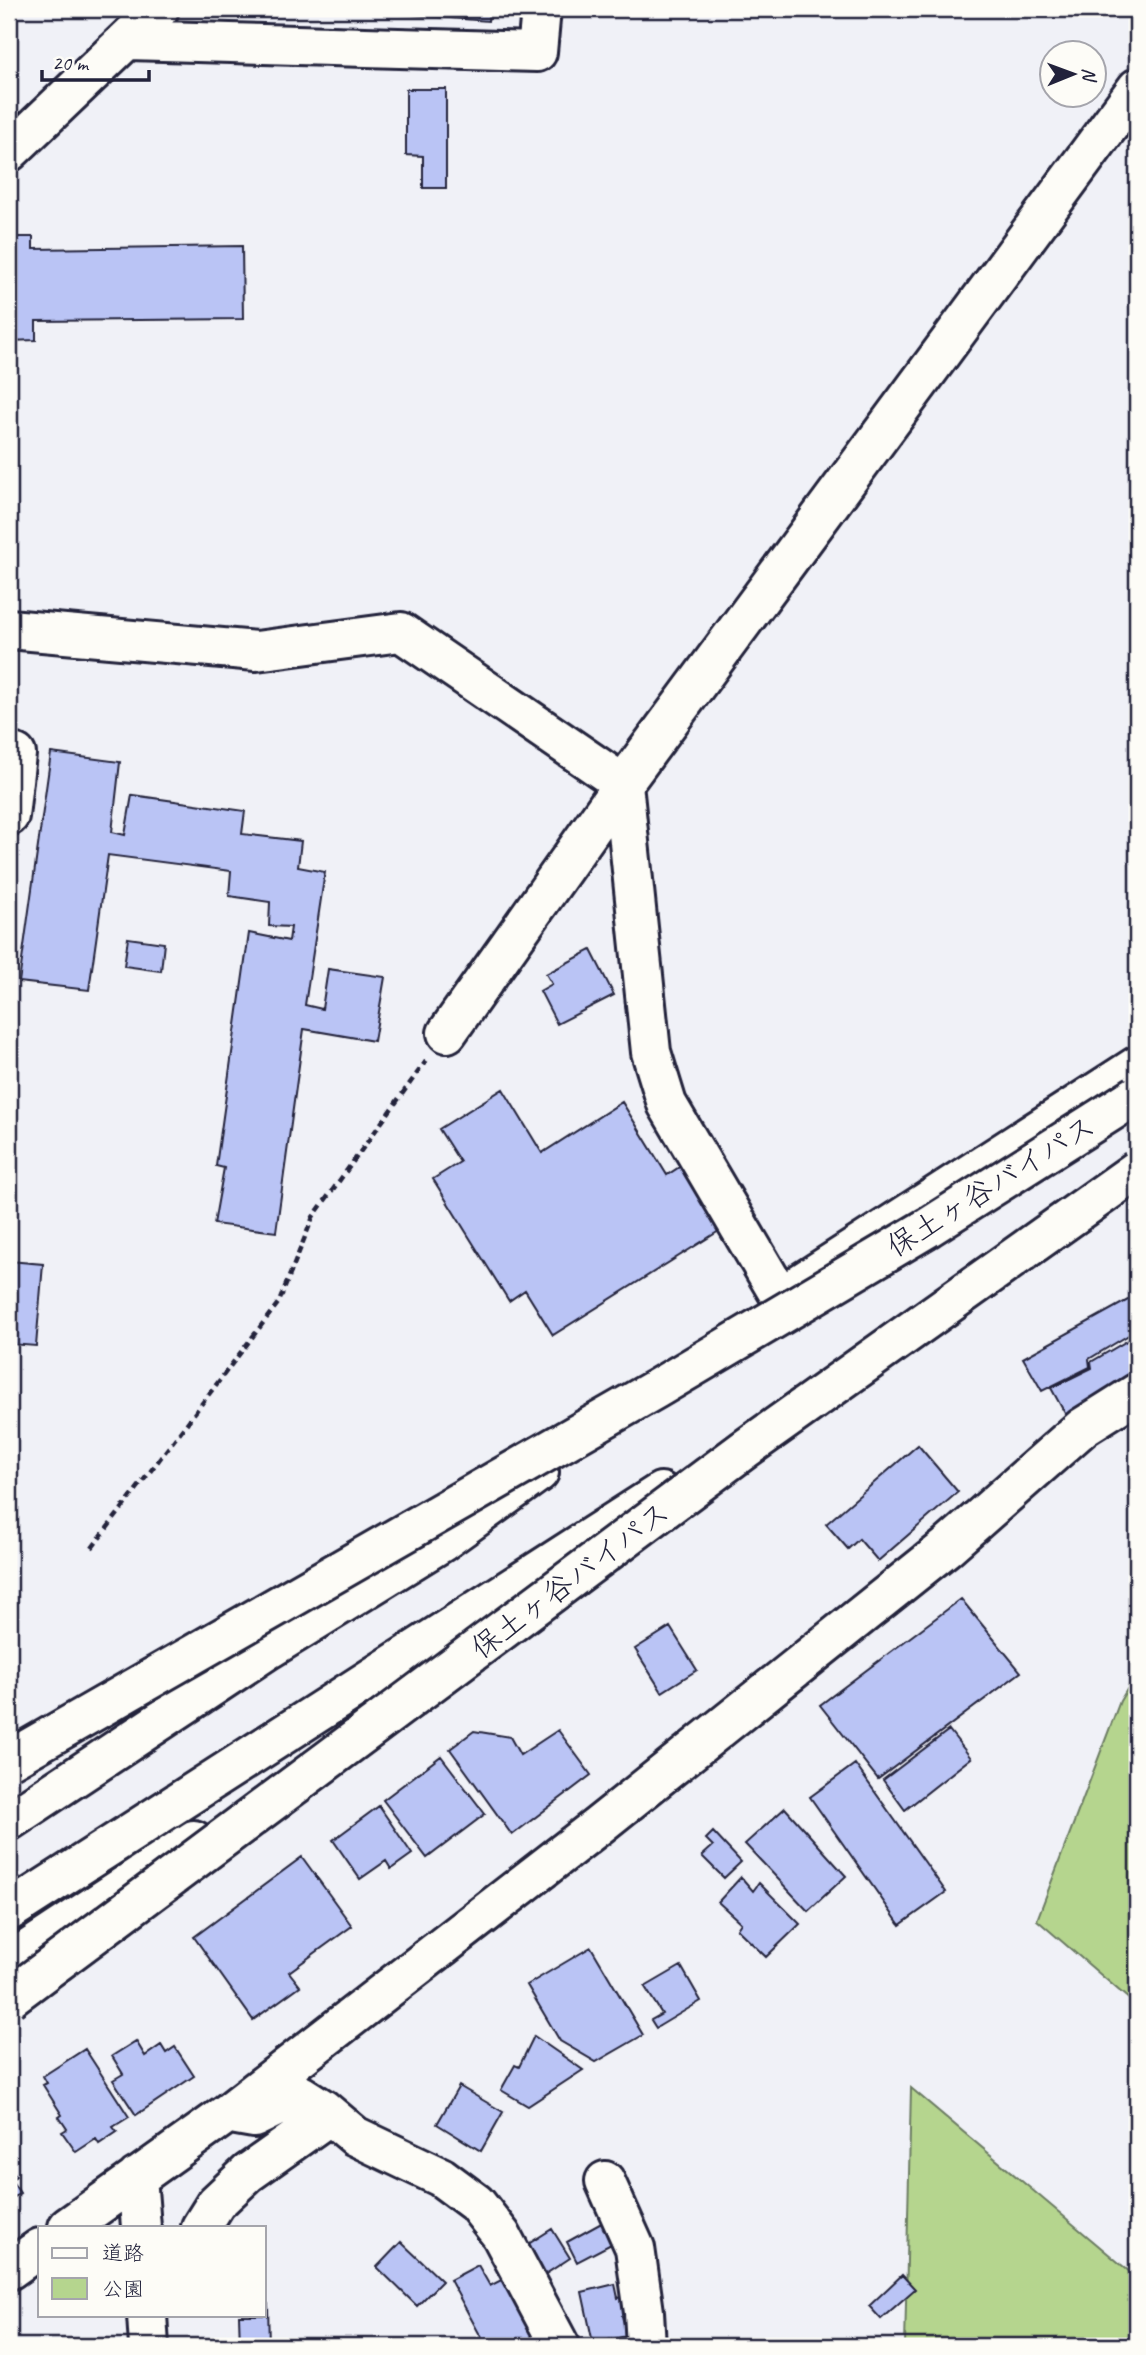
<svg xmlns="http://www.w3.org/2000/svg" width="1146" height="2355" font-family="Caveat,'Klee One',sans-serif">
	<rect width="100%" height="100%" fill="#f0f1f7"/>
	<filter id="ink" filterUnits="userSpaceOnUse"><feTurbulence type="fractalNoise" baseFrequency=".0143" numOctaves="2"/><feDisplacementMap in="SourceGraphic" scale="14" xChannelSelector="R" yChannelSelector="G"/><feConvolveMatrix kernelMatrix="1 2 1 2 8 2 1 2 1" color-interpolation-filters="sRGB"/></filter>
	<g filter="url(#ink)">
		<path fill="#b5d58e" stroke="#6c7c64" stroke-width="2" d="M1137 1673V2006L1037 1920 1120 1701Z
			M911 2088 1137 2278V2346H905Z"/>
		<path fill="#bac4f5" stroke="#22223b" stroke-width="2" d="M335 9H489L488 21Z
			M406 89H446V188H423V156L406 155Z
			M9 237H33V249L242 246 243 319 36 321V340L9 341Z
			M51 753 120 762 112 832 125 835 132 795 245 811 242 834 301 841 298 867 325 872 305 1005 322 1009 328 969 385 977 374 1041 304 1029 276 1232 214 1224 224 1168 216 1166 249 933 289 941 291 927 269 926 270 902 229 896 231 871 108 855 89 990 19 982Z
			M128 938 164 943 161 971 124 966Z
			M591 950 614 995 557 1024 540 991 552 984 546 974Z
			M503 1089 542 1153 622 1102 667 1175 684 1164 698 1187 694 1190 719 1231 553 1335 525 1290 509 1301 433 1179 460 1162 439 1129Z
			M9 1261 43 1264 36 1346 11 1344 10 1353Z
			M1137 1295V1330L1089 1359 1090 1367 1042 1391 1023 1358Z
			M1137 1335V1370L1067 1417 1051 1388 1092 1368 1091 1362Z
			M918 1445 958 1492 878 1561 859 1539 848 1549 826 1524Z
			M961 1599 1021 1672 878 1779 820 1705Z
			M670 1627 697 1670 662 1692 635 1649Z
			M558 1730 591 1775 512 1835 450 1749 474 1731 510 1737 520 1755Z
			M949 1730 971 1758 905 1810 883 1780Z
			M441 1756 485 1814 427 1858 383 1800Z
			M855 1764 946 1892 900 1925 810 1797Z
			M379 1806 412 1854 391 1869 386 1861 360 1879 333 1840Z
			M785 1808 846 1876 808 1911 745 1844Z
			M713 1832 741 1862 724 1878 702 1856 713 1846 706 1839Z
			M302 1857 352 1926 289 1972 300 1986 253 2020 194 1937Z
			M741 1877 753 1891 759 1883 800 1924 766 1957 737 1929 741 1923 718 1902Z
			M591 1947 643 2035 596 2062 560 2041 527 1985Z
			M681 1966 701 2001 656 2028 651 2020 662 2014 645 1987Z
			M534 2036 583 2070 528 2106 501 2090 515 2065 519 2067Z
			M136 2041 145 2056 161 2045 166 2053 175 2047 194 2076 136 2115 113 2080 123 2074 112 2056Z
			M85 2049 129 2117 113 2127 117 2132 99 2144 96 2139 76 2152 62 2132 67 2129 59 2117 62 2115 43 2085 47 2083 43 2076Z
			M459 2086 503 2112 481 2151 437 2124Z
			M9 2165 16 2176 11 2180 20 2193 9 2201Z
			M607 2220 617 2241 577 2262 567 2242Z
			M552 2229 570 2258 541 2277 522 2248Z
			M401 2242 442 2281 417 2306 377 2267Z
			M478 2265 490 2286 509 2276 542 2338 528 2346H522L520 2342 512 2346H486L450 2280Z
			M902 2275 915 2289 881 2319 869 2306Z
			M615 2284 618 2298 632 2295 636 2313 622 2316 627 2336 593 2343 582 2292Z
			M264 2304H268L269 2346H240L239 2315H264Z"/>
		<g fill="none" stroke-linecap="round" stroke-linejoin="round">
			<defs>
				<path id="minor" d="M129 40 537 52 541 9
					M9 152 159 9
					M9 629 256 651 401 632 623 784 651 1052 667 1104 780 1296
					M9 754H16L9 816
					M447 1033 623 784 1137 88
					M237 2115 254 2118 301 2095 323 2109 355 2136 441 2177 476 2203 501 2235 560 2346
					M137 2177 141 2227
					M605 2181 635 2248 644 2312 646 2346
					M68 2227 228 2113 598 1826 947 1547 1083 1427 1137 1393
					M201 2227 216 2203 248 2173 330 2115
					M9 2270 40 2248
					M147 2315 149 2346"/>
				<path id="highway" d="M801 1283 1137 1066
					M9 1821 269 1649 442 1542 539 1472
					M9 1911 661 1492
					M9 1962 194 1840"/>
			</defs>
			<use href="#minor" stroke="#22223b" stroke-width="44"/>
			<use href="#highway" stroke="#22223b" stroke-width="44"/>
			<path stroke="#22223b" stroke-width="4.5" stroke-dasharray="7 5" stroke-linecap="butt" d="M92 1548 279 1302 313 1217 426 1061"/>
			<use href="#minor" stroke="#fdfcf7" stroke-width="38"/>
			<use href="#highway" stroke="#fdfcf7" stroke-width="38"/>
			<defs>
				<path id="highway-bridge" d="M9 1760 656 1389 929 1227 1137 1095
					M9 1998 745 1449 1137 1170"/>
			</defs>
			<use href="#highway-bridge" stroke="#22223b" stroke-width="44" stroke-linecap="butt"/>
			<use href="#highway-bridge" stroke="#fdfcf7" stroke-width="38"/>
		</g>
	</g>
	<g text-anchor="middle" stroke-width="7" stroke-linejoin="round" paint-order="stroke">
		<g font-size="30" fill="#22223b" stroke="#fdfcf7">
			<text transform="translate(991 1186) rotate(-32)" y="10">保土ヶ谷バイパス</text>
			<text transform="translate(570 1580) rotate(-37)" y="10">保土ヶ谷バイパス</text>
		</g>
	</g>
	<rect width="1146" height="2355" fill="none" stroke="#fdfcf7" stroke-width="35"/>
	<rect x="18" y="18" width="1111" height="2320" fill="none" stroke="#22223b" stroke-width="2.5" filter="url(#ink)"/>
	<rect x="38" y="2226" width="228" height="91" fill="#fdfcf7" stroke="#a5a5ac" stroke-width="2"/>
	<rect x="52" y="2248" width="35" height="10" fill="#fdfcf7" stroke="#a5a5ac" stroke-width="2"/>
	<text x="102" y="2260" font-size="21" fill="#22223b">道路</text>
	<rect x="52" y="2278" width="35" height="21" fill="#b5d58e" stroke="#a5a5ac" stroke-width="2"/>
	<text x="102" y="2296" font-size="21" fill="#22223b">公園</text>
	<g transform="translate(1073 74) rotate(89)"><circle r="33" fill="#fdfcf7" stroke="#a5a5ac" stroke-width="2"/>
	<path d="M0-5L12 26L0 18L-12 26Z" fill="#22223b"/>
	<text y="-10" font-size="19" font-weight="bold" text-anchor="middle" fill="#22223b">N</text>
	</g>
	<path d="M42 70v10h107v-10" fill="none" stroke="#22223b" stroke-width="3.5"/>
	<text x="52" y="70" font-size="21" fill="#22223b" stroke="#fdfcf7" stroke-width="5" paint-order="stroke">20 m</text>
</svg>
